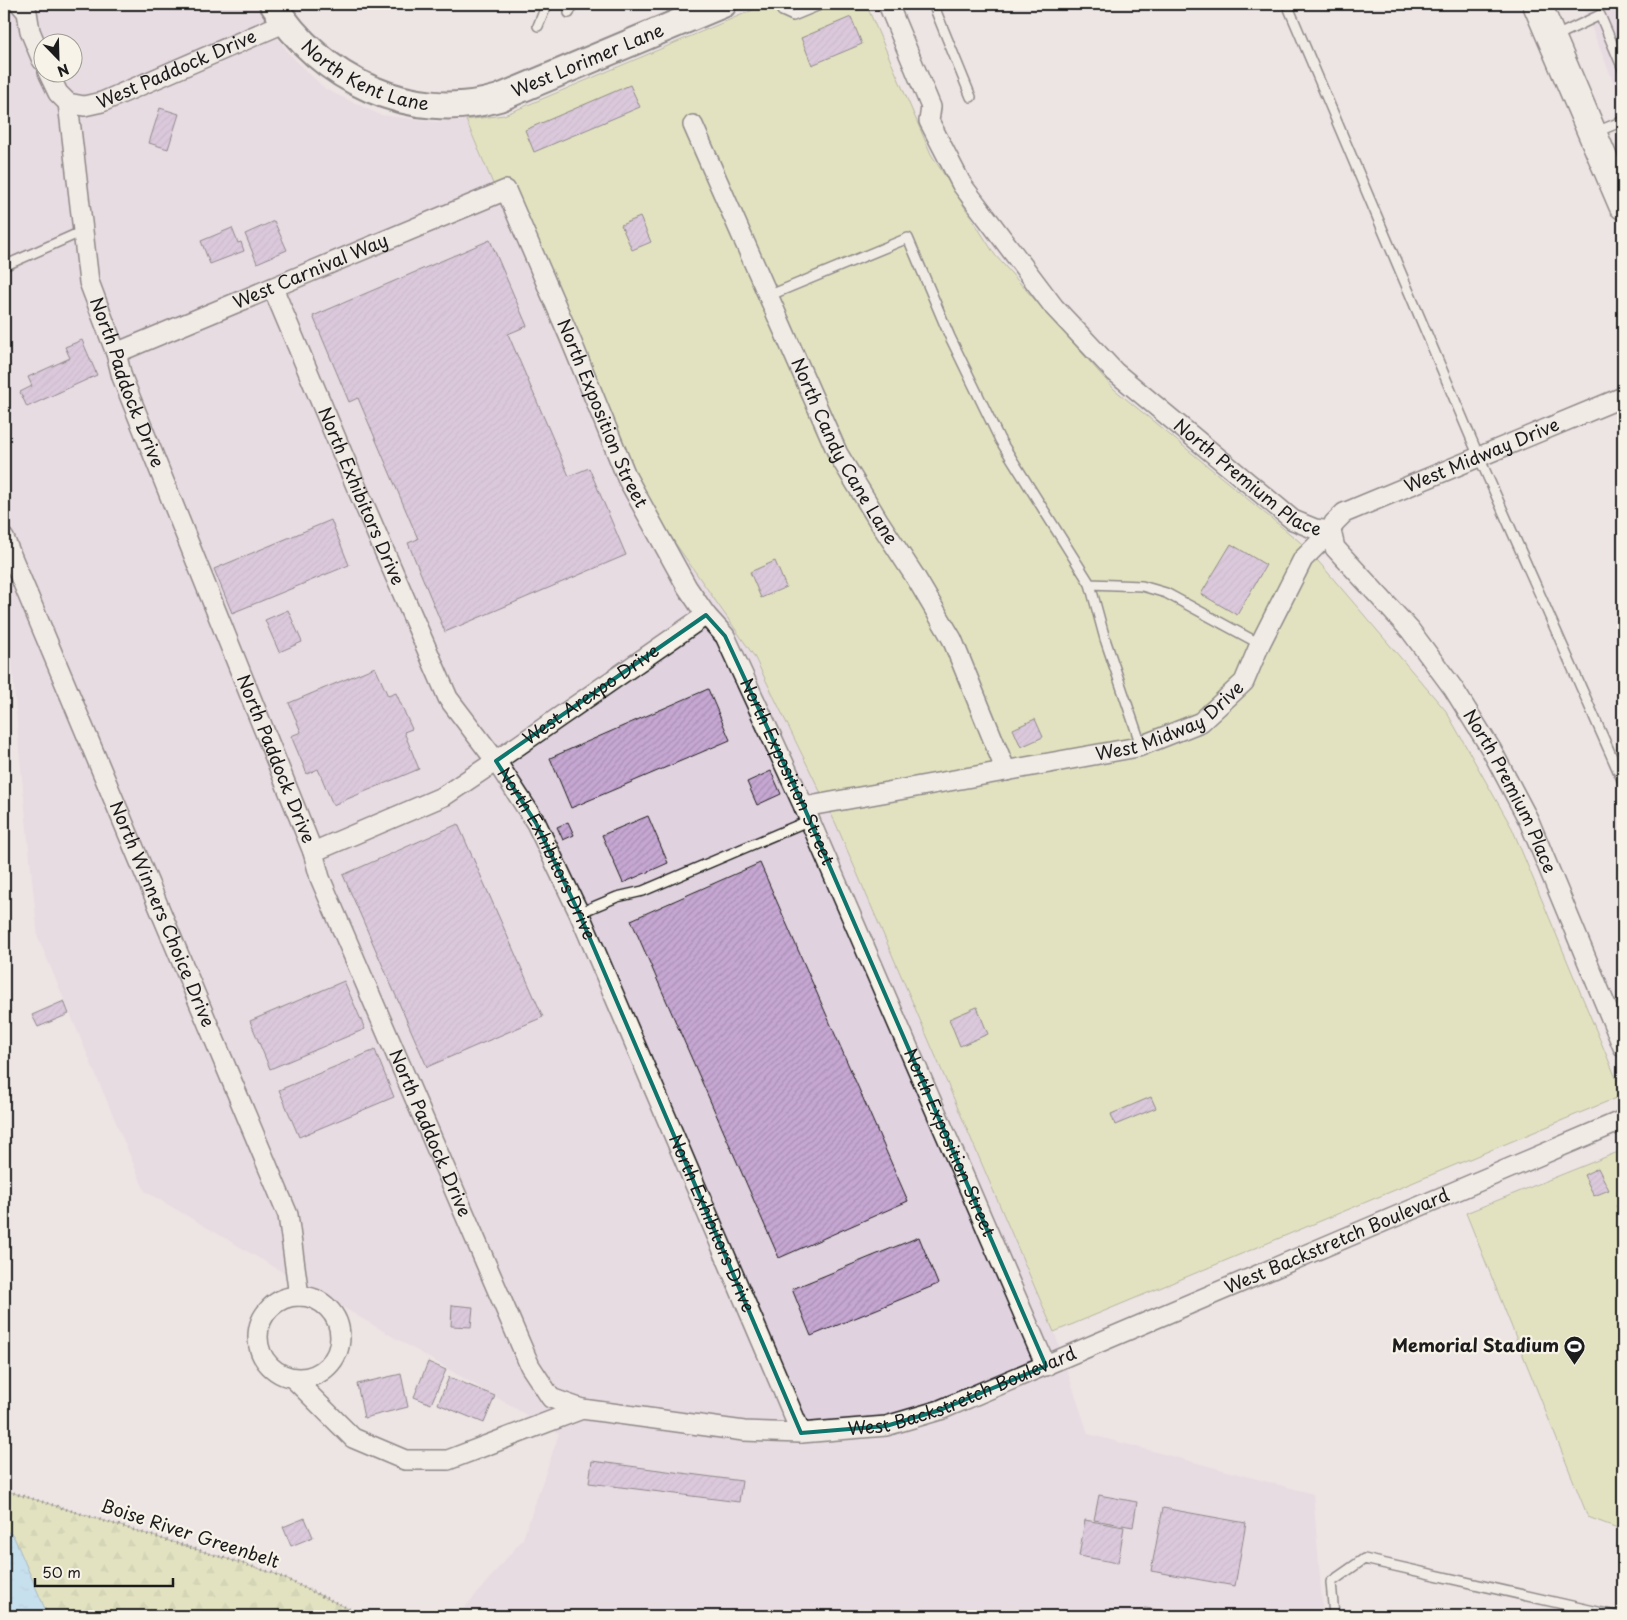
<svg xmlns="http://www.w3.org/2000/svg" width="1627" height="1620" font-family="'Playpen Sans',sans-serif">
	<defs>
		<pattern id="forest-firs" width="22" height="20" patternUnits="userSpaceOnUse" patternTransform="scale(1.25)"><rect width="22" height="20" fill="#d4e194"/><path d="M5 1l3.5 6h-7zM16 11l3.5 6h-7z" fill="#b5c07f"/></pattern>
		<pattern id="water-ripples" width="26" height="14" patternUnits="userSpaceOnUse" patternTransform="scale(1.25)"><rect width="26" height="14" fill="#99dbfb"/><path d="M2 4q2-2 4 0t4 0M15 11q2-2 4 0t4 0" fill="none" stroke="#83bbd7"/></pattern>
		<pattern id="building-hatch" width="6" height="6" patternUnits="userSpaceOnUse" patternTransform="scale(1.25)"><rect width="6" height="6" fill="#c5a7d2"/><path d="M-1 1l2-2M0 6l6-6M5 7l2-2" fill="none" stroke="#a98fb4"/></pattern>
	</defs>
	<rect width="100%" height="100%" fill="#ede4e4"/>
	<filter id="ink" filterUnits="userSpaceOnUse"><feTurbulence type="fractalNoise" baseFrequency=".02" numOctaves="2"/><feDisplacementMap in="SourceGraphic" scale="10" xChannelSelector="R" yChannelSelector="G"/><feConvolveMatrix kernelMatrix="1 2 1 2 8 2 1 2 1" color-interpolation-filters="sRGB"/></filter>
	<g filter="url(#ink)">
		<path fill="#e1d2df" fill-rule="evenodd" d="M4 4H255L289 54 325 89 380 115 437 122 466 120 599 434 754 656 836 824 1054 1331 1088 1434 1313 1494 1323 1616H458L523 1539 559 1434 145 1191 38 937 19 748 4 558ZM42 42H72V72H42Z
			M1582 4H1623V105Z"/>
		<path fill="#d4e194" stroke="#787e58" d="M767 4H866L931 154 995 255 1114 389 1306 547 1446 711 1512 828 1623 1095 1054 1332 836 824 754 656 599 434 466 120 504 115Z
			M1623 1150V1530L1588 1517 1466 1213Z"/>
		<path fill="url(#forest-firs)" stroke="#787e58" d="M4 1490 273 1573 364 1616H48L13 1535 4 1531Z"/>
		<path fill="url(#water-ripples)" stroke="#678fa2" d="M4 1531 13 1535 48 1616H4Z"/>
		<path fill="url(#building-hatch)" stroke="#1c1c1c" d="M851 17 862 44 812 65 801 38Z
			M630 85 640 107 534 152 525 130Z
			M160 108 179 114 168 149 149 143Z
			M640 217 651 242 632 250 621 225Z
			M274 221 287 250 257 263 245 234Z
			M232 228 238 243 241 242 244 251 210 264 201 241Z
			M490 240 527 326 508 334 569 476 589 468 626 555 445 632 408 543 418 539 358 398 349 402 313 316Z
			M82 340 97 375 27 407 20 392 32 386 28 377 70 358 65 347Z
			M331 520 349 565 232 613 214 569Z
			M1231 544 1266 565 1237 615 1201 594Z
			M775 561 786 587 761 598 750 572Z
			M288 610 302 642 279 652 265 620Z
			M375 667 388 696 396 693 412 729 404 732 419 769 333 805 318 769 307 774 291 736 301 732 289 703Z
			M708 689 730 740 571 808 550 758Z
			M1035 719 1043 737 1021 747 1013 729Z
			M771 771 781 794 757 805 747 782Z
			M648 816 668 863 623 883 602 835Z
			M568 822 574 835 563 840 557 827Z
			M458 824 543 1017 427 1067 343 875Z
			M760 863 908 1201 779 1258 631 920Z
			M344 981 365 1029 270 1069 250 1021Z
			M64 1001 69 1014 38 1027 32 1015Z
			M977 1007 988 1034 960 1046 949 1019Z
			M375 1050 394 1097 299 1137 279 1090Z
			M1151 1097 1156 1108 1115 1125 1111 1114Z
			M1598 1168 1609 1190 1594 1196 1584 1175Z
			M1623 1201V1224L1619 1217 1622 1215 1616 1206Z
			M919 1237 938 1284 811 1336 792 1289Z
			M452 1305 473 1307 471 1327 451 1326Z
			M428 1362 446 1370 431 1404 414 1397Z
			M401 1374 408 1407 364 1418 357 1384Z
			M449 1377 495 1396 484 1423 438 1404Z
			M592 1461 742 1481 739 1502 589 1483Z
			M1099 1495 1137 1502 1133 1527 1094 1520Z
			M1163 1508 1246 1523 1235 1586 1151 1571Z
			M305 1518 313 1537 291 1546 283 1527Z
			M1085 1520 1124 1527 1118 1563 1079 1556Z
			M1144 1608 1170 1611 1169 1616H1143Z"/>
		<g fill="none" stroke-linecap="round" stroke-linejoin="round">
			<defs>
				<path id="lane" d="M779 4 782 11 793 16 822 4
					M933 4 971 97
					M1287 4 1479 457 1623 782
					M569 13 573 4
					M538 26 547 4
					M1554 37 1600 15 1623 69
					M1596 132 1623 121
					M4 266 83 231
					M768 296 908 238 950 337 1000 440 1090 584 1142 586 1166 593 1260 644
					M1090 584 1105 639 1141 745
					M579 913 617 897 643 891 810 820
					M1334 1616 1331 1582 1364 1559 1616 1616"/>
				<g id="street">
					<path d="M20 4 27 12 30 31 42 60"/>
					<path id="s1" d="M888 4 931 107 929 121 962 185 1054 307 1115 372 1293 520 1315 529 1331 531 1335 548 1410 630 1453 688 1491 749 1529 821 1623 1047"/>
					<path id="s2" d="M48 72 58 93 68 103 89 282 116 353 122 377 313 852 320 878 530 1366 551 1398 582 1409"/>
					<path id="s3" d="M68 103 84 106 102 102 284 23"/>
					<path id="s4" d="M693 125 838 454 878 520 916 578 952 639 1006 771"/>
					<path id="s5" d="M273 288 356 486 448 698 496 761 536 823 579 913 801 1433"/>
					<path id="s6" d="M116 353 506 190 570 338 627 478 687 587 706 615 725 636 804 807 1046 1366"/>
					<path id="s7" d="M4 538 288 1215 299 1296"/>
					<path id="s8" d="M804 807 1138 747 1201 722 1244 682 1260 644 1303 559 1331 531 1334 523 1344 513 1623 397"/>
					<path id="s9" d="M313 852 444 796 496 761 706 615"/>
					<circle cx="299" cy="1337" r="41"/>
					<path id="s10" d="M293 1378 353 1438 405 1460H448L582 1409 744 1431 801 1433 886 1426 940 1410 1623 1120"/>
				</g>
				<g id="secondary">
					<path id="s11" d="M273 4C319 79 412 124 499 98L723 4"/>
				</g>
				<path id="primary" d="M1537 4 1623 205"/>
			</defs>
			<use href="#lane" stroke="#1c1c1c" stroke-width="12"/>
			<use href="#street" stroke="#1c1c1c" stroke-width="22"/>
			<use href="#secondary" stroke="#1c1c1c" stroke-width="30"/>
			<use href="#primary" stroke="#1c1c1c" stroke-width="31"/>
			<path stroke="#1c1c1c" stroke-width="3" stroke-dasharray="1 4" stroke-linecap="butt" d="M4 1490 273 1573 364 1616"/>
			<use href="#lane" stroke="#f7f3e8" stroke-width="9"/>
			<use href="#street" stroke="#f7f3e8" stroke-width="19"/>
			<use href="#secondary" stroke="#f7f3e8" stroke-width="26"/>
			<use href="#primary" stroke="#f7f3e8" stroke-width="28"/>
		</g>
	</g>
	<path d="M0 0H1627V1620H0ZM706 615 725 636 804 807 1046 1366 940 1410 886 1426 801 1433 579 913 536 823 496 761Z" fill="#ede4e4" fill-opacity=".55" fill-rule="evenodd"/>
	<path fill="none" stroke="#0f766e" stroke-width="4" stroke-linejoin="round" d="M706 615 725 636 804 807 1046 1366 940 1410 886 1426 801 1433 579 913 536 823 496 761Z"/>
	<defs>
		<symbol id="stadium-pin" viewBox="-11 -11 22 30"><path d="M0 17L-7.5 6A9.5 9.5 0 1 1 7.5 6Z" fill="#1c1c1c" stroke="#f7f3e8"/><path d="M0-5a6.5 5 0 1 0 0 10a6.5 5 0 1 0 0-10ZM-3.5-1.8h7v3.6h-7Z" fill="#fff"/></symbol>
	</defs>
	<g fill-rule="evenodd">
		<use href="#stadium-pin" x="1562" y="1334" width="25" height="34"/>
	</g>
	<g text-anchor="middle" stroke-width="4.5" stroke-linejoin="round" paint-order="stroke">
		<g font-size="18" fill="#1c1c1c" stroke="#f7f3e8">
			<text dy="6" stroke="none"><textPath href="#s11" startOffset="359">West Lorimer Lane</textPath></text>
			<text dy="6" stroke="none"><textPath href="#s3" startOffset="116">West Paddock Drive</textPath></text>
			<text dy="6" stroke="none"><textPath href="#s11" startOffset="121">North Kent Lane</textPath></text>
			<text dy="6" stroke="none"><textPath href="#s6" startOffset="211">West Carnival Way</textPath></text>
			<text dy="6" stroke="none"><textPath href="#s2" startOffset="325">North Paddock Drive</textPath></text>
			<text dy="6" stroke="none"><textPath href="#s6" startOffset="666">North Exposition Street</textPath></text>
			<text dy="6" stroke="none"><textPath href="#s4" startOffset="360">North Candy Cane Lane</textPath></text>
			<text dy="6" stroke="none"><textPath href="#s8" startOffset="814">West Midway Drive</textPath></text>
			<text dy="6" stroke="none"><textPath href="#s1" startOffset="610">North Premium Place</textPath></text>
			<text dy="6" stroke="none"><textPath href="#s5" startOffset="226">North Exhibitors Drive</textPath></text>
			<text dy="6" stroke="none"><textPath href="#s9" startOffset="321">West Arexpo Drive</textPath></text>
			<text dy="6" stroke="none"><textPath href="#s8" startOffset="379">West Midway Drive</textPath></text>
			<text dy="6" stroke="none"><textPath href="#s2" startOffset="730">North Paddock Drive</textPath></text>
			<text dy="6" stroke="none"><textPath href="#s6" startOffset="1071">North Exposition Street</textPath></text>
			<text dy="6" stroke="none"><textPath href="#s1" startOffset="1030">North Premium Place</textPath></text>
			<text dy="6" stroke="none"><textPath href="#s5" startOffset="631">North Exhibitors Drive</textPath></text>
			<text dy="6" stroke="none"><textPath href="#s7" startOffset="408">North Winners Choice Drive</textPath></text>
			<text dy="6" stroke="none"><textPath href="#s2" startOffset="1135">North Paddock Drive</textPath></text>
			<text dy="6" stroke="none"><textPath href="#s6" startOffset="1476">North Exposition Street</textPath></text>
			<text dy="6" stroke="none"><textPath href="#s5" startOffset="1036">North Exhibitors Drive</textPath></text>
			<text dy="6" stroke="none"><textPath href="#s10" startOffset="1121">West Backstretch Boulevard</textPath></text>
			<text dy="6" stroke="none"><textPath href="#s10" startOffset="716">West Backstretch Boulevard</textPath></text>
			<text transform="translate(190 1534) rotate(18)" y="6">Boise River Greenbelt</text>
		</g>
		<g font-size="18" font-weight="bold" fill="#1c1c1c" stroke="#f7f3e8" text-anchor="end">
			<text x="1559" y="1352">Memorial Stadium</text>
		</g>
	</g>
	<rect width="1627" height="1620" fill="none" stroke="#f7f3e8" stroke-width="20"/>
	<rect x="10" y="10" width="1607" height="1600" fill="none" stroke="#1c1c1c" stroke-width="2" filter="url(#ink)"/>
	<g transform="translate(58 58) rotate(157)"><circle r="24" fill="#f7f3e8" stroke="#9f9d96"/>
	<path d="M0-4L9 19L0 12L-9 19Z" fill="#1c1c1c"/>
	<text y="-8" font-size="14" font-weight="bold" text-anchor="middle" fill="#1c1c1c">N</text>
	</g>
	<path d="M35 1578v8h138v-8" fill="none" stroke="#1c1c1c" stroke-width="2.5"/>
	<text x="42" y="1578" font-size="15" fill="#1c1c1c" stroke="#f7f3e8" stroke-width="4" paint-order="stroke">50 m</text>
</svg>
